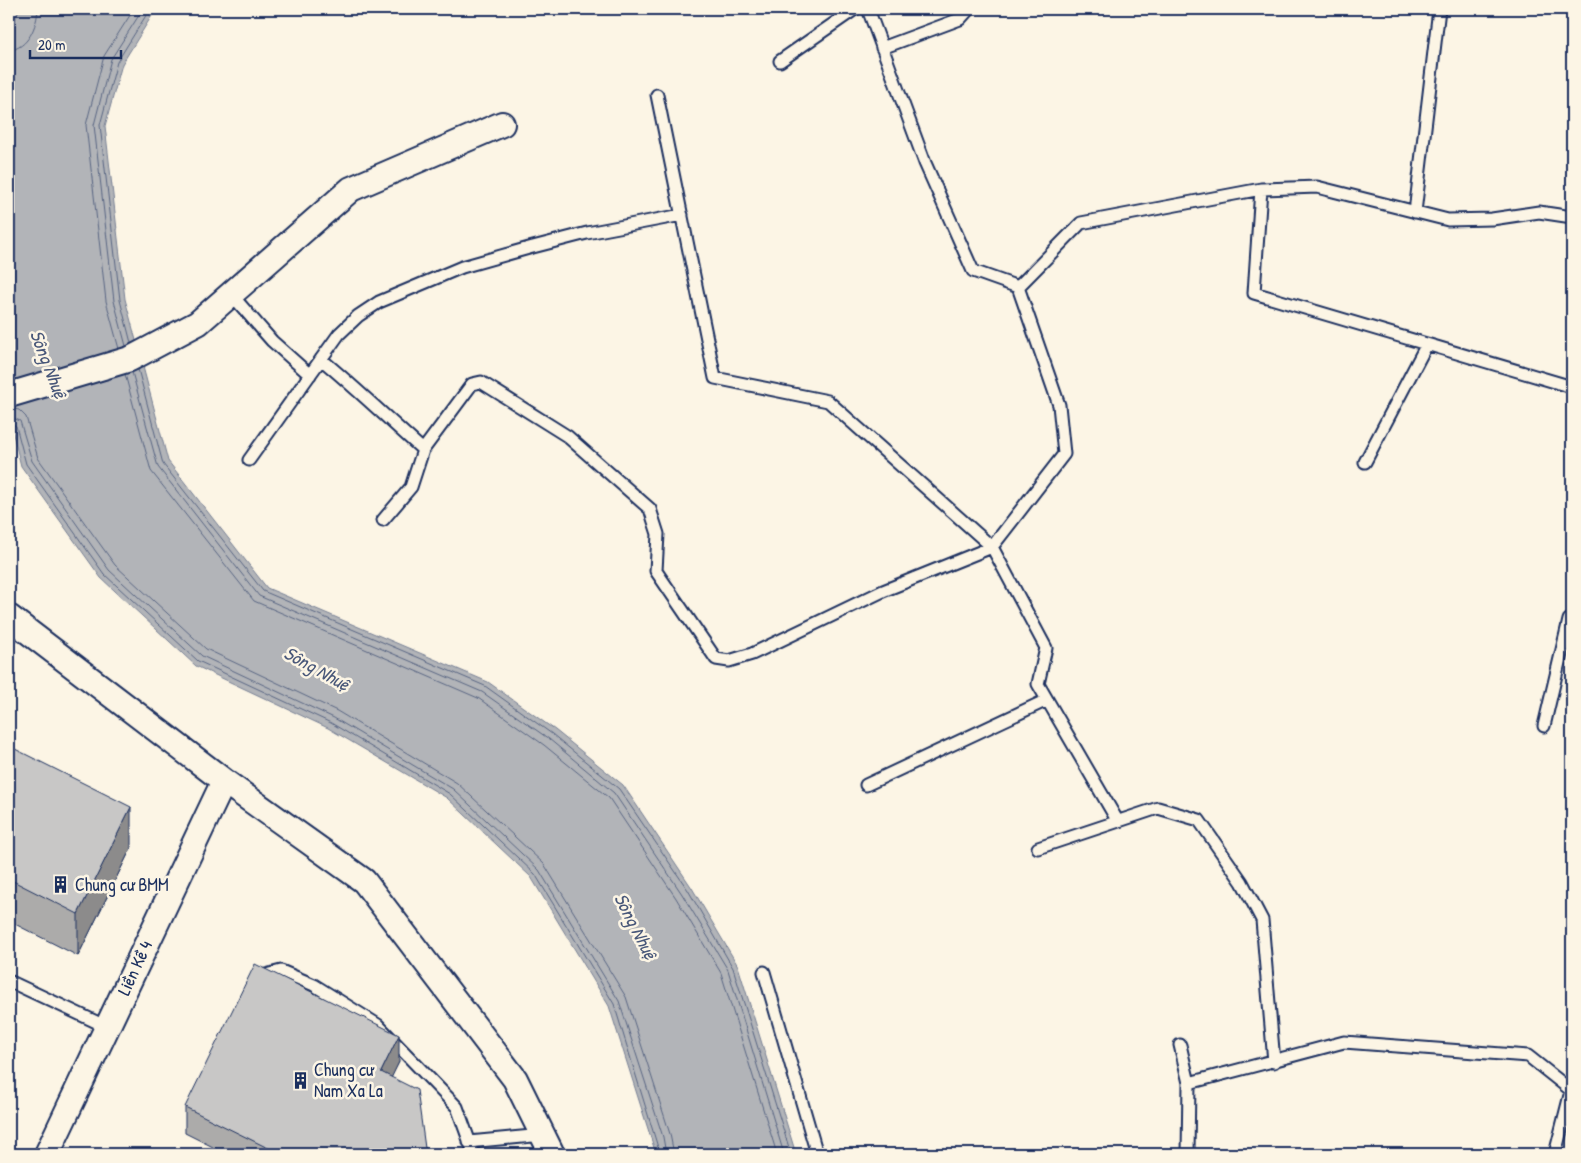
<svg xmlns="http://www.w3.org/2000/svg" width="1581" height="1163" font-family="'Patrick Hand',sans-serif">
	<rect width="100%" height="100%" fill="#fcf5e5"/>
	<filter id="ink" filterUnits="userSpaceOnUse"><feTurbulence type="fractalNoise" baseFrequency=".02" numOctaves="2"/><feDisplacementMap in="SourceGraphic" scale="10" xChannelSelector="R" yChannelSelector="G"/><feConvolveMatrix kernelMatrix="1 2 1 2 8 2 1 2 1" color-interpolation-filters="sRGB"/></filter>
	<g filter="url(#ink)">
		<path fill="#b2b4b8" stroke="#767f94" d="M19 9H156L122 64 105 126 125 299 168 461 267 588 488 682 555 730 623 785 692 888 738 966 796 1154H656L609 1006 531 877 447 798 328 728 196 666 101 578 21 466 9 418V37Z"/>
		<g fill="none" stroke-linecap="round" stroke-linejoin="round">
			<path stroke="#576482" stroke-width="1" d="M9 50C28 49 37 26 38 9
				M131 343 120 300 100 125 117 62 150 9
				M126 346 114 301 94 125 111 59 143 9
				M119 349 106 301 86 125 104 56 134 9
				M138 369 163 464 263 591 485 686 552 734 619 789 688 890 733 968 791 1154
				M132 372 158 467 259 596 482 692 549 739 614 793 682 894 728 970 784 1154
				M125 374 151 471 254 601 478 698 544 745 609 798 676 898 721 973 777 1154
				M9 408 19 410 26 417 38 458 115 565 206 649 337 711 457 783 544 864 626 997 670 1134 674 1154
				M9 416 20 421 32 461 109 570 202 656 334 718 453 789 539 870 619 1001 663 1137 666 1154
				M9 422 16 426 26 464 104 574 198 661 331 723 450 794 535 874 614 1004 660 1154"/>
			<defs>
				<path id="service" d="M882 48 960 19 969 9
					M780 61 855 9
					M657 95 715 378 828 401 992 547 1046 648 1038 684 1117 820
					M1261 189 1317 187 1448 220 1492 219 1539 212 1572 217
					M1415 212 1439 9
					M1018 287 1081 223 1261 189 1254 293 1572 387
					M231 294 272 341 310 375
					M321 359C356 388 389 420 423 450L472 384 481 382 567 436 650 509 658 534 656 571 716 659 729 661 752 654 883 591 992 547 1064 454 1059 405 1018 287 973 271 925 163 868 9
					M249 460 339 334 358 316 379 302 462 267 529 248 587 233 682 215
					M1365 462 1427 344
					M383 520 411 487 423 450
					M1544 726 1569 620H1572
					M866 785 1047 700
					M1038 848 1158 808 1199 820 1242 882 1262 920 1274 1062
					M764 972 817 1154
					M258 977 281 971 314 985 378 1025 457 1107 474 1154
					M9 981 107 1027
					M1180 1045 1189 1083 1188 1154
					M1189 1083 1344 1042 1528 1056 1572 1091
					M469 1142 543 1135
					M1555 1154 1572 1087"/>
				<path id="minor" d="M9 395 130 359 198 323 351 189 502 124
					M9 617 224 781 364 881 515 1079 552 1154
					M47 1154 224 781"/>
			</defs>
			<use href="#service" stroke="#1b2f5e" stroke-width="15"/>
			<use href="#minor" stroke="#1b2f5e" stroke-width="28"/>
			<use href="#service" stroke="#fcf5e5" stroke-width="11"/>
			<use href="#minor" stroke="#fcf5e5" stroke-width="24"/>
		</g>
		<path fill="#acabaa" stroke="#1b2f5e" d="M9 746 131 848 78 956 9 921Z
			M399 1062 391 1077 425 1148 439 1154H227L185 1133V1107Z"/>
		<path fill="#8c8b8b" stroke="#1b2f5e" d="M131 807V848L78 956V914Z
			M399 1035V1062L381 1099V1072Z"/>
		<path fill="#c8c7c6" stroke="#1b2f5e" d="M9 746 131 807 78 914 9 879Z
			M255 964 399 1035 381 1072 417 1090 425 1148 439 1154H280L185 1107Z"/>
	</g>
	<defs>
		<symbol id="building-bare" viewBox="-9 -9 18 18"><path d="M-4-6H4V6H1V3H-1V6H-4ZM-2.5-4.3h1.7v1.8h-1.7ZM.8-4.3h1.7v1.8H.8ZM-2.5-1h1.7V.8h-1.7ZM.8-1h1.7V.8H.8Z" fill="#1b2f5e" stroke="#fcf5e5" stroke-width="2.5" paint-order="stroke"/></symbol>
	</defs>
	<g fill-rule="evenodd">
		<use href="#building-bare" x="48" y="872" width="25" height="25"/>
		<use href="#building-bare" x="288" y="1068" width="25" height="25"/>
	</g>
	<g text-anchor="middle" stroke-width="5" stroke-linejoin="round" paint-order="stroke">
		<g font-size="18" fill="#1b2f5e" stroke="#fcf5e5" text-anchor="start">
			<text x="75" y="891">Chung cư BMM</text>
			<text x="314" y="1076">Chung cư<tspan x="314" dy="21">Nam Xa La</tspan></text>
		</g>
		<g font-size="18" fill="#1b2f5e" stroke="#fcf5e5">
			<text transform="translate(135 968) rotate(-65)" y="6">Liền Kề 4</text>
		</g>
		<g font-size="19" font-style="italic" fill="#485779" stroke="#fcf5e5">
			<text transform="translate(49 364) rotate(69)" y="7">Sông Nhuệ</text>
			<text transform="translate(317 668) rotate(29)" y="7">Sông Nhuệ</text>
			<text transform="translate(636 926) rotate(63)" y="7">Sông Nhuệ</text>
		</g>
	</g>
	<rect width="1581" height="1163" fill="none" stroke="#fcf5e5" stroke-width="30"/>
	<rect x="15" y="15" width="1551" height="1133" fill="none" stroke="#1b2f5e" stroke-width="2" filter="url(#ink)"/>
	<path d="M30 50v8h91v-8" fill="none" stroke="#1b2f5e" stroke-width="2.5"/>
	<text x="38" y="50" font-size="15" fill="#1b2f5e" stroke="#fcf5e5" stroke-width="4" paint-order="stroke">20 m</text>
</svg>
